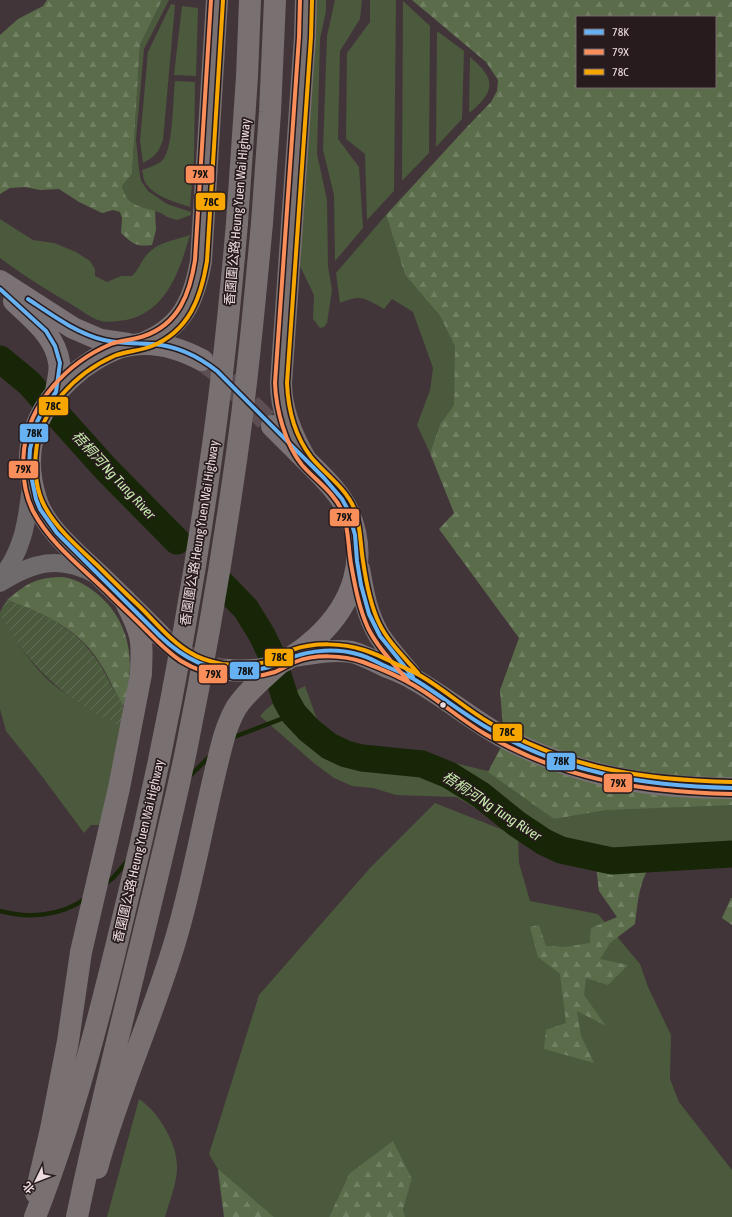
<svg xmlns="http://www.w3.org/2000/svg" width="732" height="1217" font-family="'Asap Condensed','Noto Sans SC',sans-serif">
	<defs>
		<pattern id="forest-firs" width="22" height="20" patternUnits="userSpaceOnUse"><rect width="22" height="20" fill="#5a6c4a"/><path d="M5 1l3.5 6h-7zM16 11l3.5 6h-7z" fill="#728164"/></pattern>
		<pattern id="garden-furrows" width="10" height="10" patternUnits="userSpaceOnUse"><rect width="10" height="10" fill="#4b593c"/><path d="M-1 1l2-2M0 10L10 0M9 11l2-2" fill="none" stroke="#657058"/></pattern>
	</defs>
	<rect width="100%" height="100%" fill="#423539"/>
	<path fill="#4b593c" d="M162 0H175H169L144 49 136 139 139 169 141 181 148 191 167 204 191 212V215L177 220 167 217 161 213 134 205 124 195 122 186 132 174 140 45Z
		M314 0H326V11L320 39 317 154 327 200 328 266 332 290 327 323 324 327 320 328 313 319 314 295 300 266 306 110Z
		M335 0H362L360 19 340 51 338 139 359 167 363 228 335 261 334 195 323 150 327 36Z
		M370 0H396L394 191 367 220 365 154 346 139 347 53 370 22Z
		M403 1 430 26 429 153 402 181Z
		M171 4 175 5 163 140C158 153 156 156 143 163L140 141 148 52Z
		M182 6 198 8 196 76 174 75Z
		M437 31 464 51 462 119 436 147Z
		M470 57C497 79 495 92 469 113Z
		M175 81 195 82 194 158 190 207C175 202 151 196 144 180 143 177 143 173 142 170 150 167 159 165 164 158 173 146 173 98 175 81Z
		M386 215 405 275 440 316 457 347 454 405 440 424 430 453 417 425 430 390 433 368 413 312 392 299 384 309C364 298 362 294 340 303L336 273Z
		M0 219 33 240 54 243 76 252 90 261 95 269V276L107 282 121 276H132C138 270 140 264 145 257 157 242 172 241 190 235 180 269 167 312 126 320 118 321 109 323 101 321 92 319 83 311 74 306 49 291 24 276 0 258Z
		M0 615C13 636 27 659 45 677 64 696 96 711 120 725L102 824 100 825H91L84 833 38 771 6 731 0 709Z
		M305 686 318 722 331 734 363 754 392 748 496 773 554 819 611 809 732 804V849L678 851 582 863 527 843 518 837 519 863 530 901 598 914 640 964 648 987 671 1035 670 1079 679 1102 732 1170V1217H401L412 1179 349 1174 329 1217H262L233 1195 209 1154 259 995 370 868 435 803 516 835 492 817 456 797 396 795 373 788 352 786 334 778 315 764 260 716C274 700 286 696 305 686Z
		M139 1099C158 1111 177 1143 177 1166 178 1180 169 1203 165 1217H107Z"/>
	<path fill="url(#forest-firs)" fill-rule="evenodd" d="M47 0H162L140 45 132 174 122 186C126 205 139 206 155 211L156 230 152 245C136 247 133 244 121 233L122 218 120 212 113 210 102 213 79 202 59 189 40 190 25 187 10 188 0 194V35L18 19 43 6Z
		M412 0H732V805L607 810 554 819 488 772 504 741 500 690 519 638 439 529 454 513 430 453 440 424 454 405 455 346 440 316 405 275 386 215 466 128 491 102 497 91 498 80 486 62ZM577 17H715V87H577Z
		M59 577C73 577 84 584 95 592 131 620 137 665 123 707 116 694 110 680 103 668 82 630 45 614 7 600 25 585 34 578 59 577Z
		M594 851 653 862C639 879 638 902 635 924L610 943 600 959 628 965 608 985 586 978 584 995 606 1026 577 1011 581 1036 594 1063 544 1049 546 1030 566 1023 560 974 538 957 530 927 539 925 546 946 564 947 590 943 591 928 617 917 599 891Z
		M731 898H732V925L722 918Z
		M393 1141 412 1179 403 1210 405 1217H329L349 1174Z
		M218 1170H219L274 1217H224Z"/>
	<path fill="url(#garden-furrows)" d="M7 600C56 618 87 634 110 683 114 691 122 700 123 708 123 714 121 720 121 726 68 703 28 666 0 615V612Z"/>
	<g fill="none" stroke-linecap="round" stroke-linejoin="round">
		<path stroke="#162606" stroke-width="4.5" d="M231 740 234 737 294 714
			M189 777 211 755
			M105 884 113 878 129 859
			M0 911C28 919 62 916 86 898"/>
		<path stroke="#162606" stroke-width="27" d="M0 359 29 383 105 468 177 541
			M223 585 246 609 262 635 271 654 286 700 294 714 309 730 329 746 346 754 362 758 422 764 449 775 481 795 517 824 544 842 561 850 612 861 732 854"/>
		<path stroke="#5c4e52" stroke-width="22" stroke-dasharray="22 11" stroke-linecap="butt" d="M202 360 217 371 272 426
			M159 634C182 655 197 666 228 670"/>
		<path stroke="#6f6a6b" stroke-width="18" d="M0 579C23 551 27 522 31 486
			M0 583C33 562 59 555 95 574"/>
		<path stroke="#7a7274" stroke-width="22" d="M0 281 73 328 101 340 128 344
			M14 301C32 319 55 335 59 362 61 371 57 383 56 392
			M359 569C363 592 367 615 379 635 388 649 400 662 410 674
			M159 634C139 614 118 593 97 573 76 553 44 527 36 499 19 446 38 403 81 369 96 358 113 347 132 345 156 341 181 349 202 360
			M294 656C313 653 332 649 352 652 363 655 374 661 385 666 395 670 406 674 415 680 452 701 484 730 523 747 593 779 656 788 732 788
			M228 670C241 671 254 671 267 668 286 662 301 652 316 638 353 604 370 558 347 509 338 491 323 477 308 462 296 450 284 438 272 426"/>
		<path stroke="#787071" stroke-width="22" d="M237 223 247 77 250 0
			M262 223 270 112 275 0
			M141 344C182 328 194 301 201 261L217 0
			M306 460C292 436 281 411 281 383L305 37 306 0
			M97 1168C118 1092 151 1021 174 945 195 877 205 806 224 737 227 727 231 717 236 708 247 691 265 677 280 663
			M36 1193 51 1129 68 1041 81 952 119 788 141 674C141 661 143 648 140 636 137 623 130 612 125 600"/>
		<path stroke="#787071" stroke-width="22" d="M35 1217C73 1120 99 1019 123 918 160 769 189 618 210 466 222 385 230 304 237 223
			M77 1217C109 1061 153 907 186 751 204 662 220 571 233 481 246 395 254 309 262 223"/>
		<defs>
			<path id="bus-1" d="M0 289 46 331 55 346 60 363 56 392 43 410 37 422 30 449 29 466 36 499 40 509 57 533 160 636C189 664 224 678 265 668 274 666 282 661 290 658 311 650 336 648 357 654 366 656 375 661 383 665 394 670 406 674 417 681 440 695 462 713 486 727 563 773 643 786 732 788
				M28 299C52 315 76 333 104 340 120 344 136 343 153 344 177 346 198 356 217 371L324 478 342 499 348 510 355 535 357 561 361 585 369 614 380 636 413 677"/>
			<path id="bus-2" d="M211 0 195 260C190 293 179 324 144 336 133 340 121 340 111 344 68 362 29 403 24 450 22 470 24 493 33 511 51 545 84 569 110 595 121 606 132 616 143 627 155 639 167 652 181 661 194 669 209 674 224 676 241 678 259 677 275 672 282 669 288 665 295 662 315 654 343 655 363 662 379 668 400 677 415 686 439 700 461 720 485 734 564 780 642 792 732 794
				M300 0 299 37 275 383C276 409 285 444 302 465 315 480 335 493 343 513 349 531 348 546 351 564 355 586 359 608 368 628 378 648 394 664 408 681"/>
			<path id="bus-3" d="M223 0 207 261C201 298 189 331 152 346 140 351 126 351 114 356 76 373 40 409 36 452 34 469 36 491 45 507 57 529 78 547 97 565 110 578 123 591 137 604 154 620 170 641 191 653 200 659 212 662 222 664 240 666 261 665 278 658 283 656 287 652 292 650 314 642 343 643 364 650 373 653 382 657 390 661 400 666 411 670 421 676 445 690 466 709 490 723 566 769 645 780 732 782
				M312 0 311 37 287 383C288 408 295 436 311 457 325 474 345 487 354 508 361 525 360 543 363 561 366 582 370 604 379 623 388 642 404 657 418 673"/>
		</defs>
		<use href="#bus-1" stroke="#271b1e" stroke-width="7"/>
		<use href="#bus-2" stroke="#271b1e" stroke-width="7"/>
		<use href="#bus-3" stroke="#271b1e" stroke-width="7"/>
		<use href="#bus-1" stroke="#66b1f2" stroke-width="4"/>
		<use href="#bus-2" stroke="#fa8e5a" stroke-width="4"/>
		<use href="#bus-3" stroke="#f7a600" stroke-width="4"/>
	</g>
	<circle fill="#eddde1" stroke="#271b1e" stroke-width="1.5" cx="443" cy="705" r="3.5"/>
	<g text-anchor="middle" stroke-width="3.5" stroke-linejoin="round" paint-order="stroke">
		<g font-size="13" fill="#eddde1" stroke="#271b1e">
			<text transform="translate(237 212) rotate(-85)" y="5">香園圍公路 Heung Yuen Wai Highway</text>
			<text transform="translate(199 533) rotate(-81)" y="5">香園圍公路 Heung Yuen Wai Highway</text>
			<text transform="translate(138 851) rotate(-77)" y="5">香園圍公路 Heung Yuen Wai Highway</text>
		</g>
		<g font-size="14" font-style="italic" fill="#c7edac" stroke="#271b1e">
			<text transform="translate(114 475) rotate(47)" y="5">梧桐河 Ng Tung River</text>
			<text transform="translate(492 806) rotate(33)" y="5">梧桐河 Ng Tung River</text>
		</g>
	</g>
	<g stroke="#271b1e" stroke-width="1.5">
		<rect x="185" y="165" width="30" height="19" rx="4" fill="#fa8e5a"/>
		<rect x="195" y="192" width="31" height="19" rx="4" fill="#f7a600"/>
		<rect x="38" y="396" width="31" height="20" rx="4" fill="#f7a600"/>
		<rect x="19" y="423" width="30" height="20" rx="4" fill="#66b1f2"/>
		<rect x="8" y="460" width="31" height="19" rx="4" fill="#fa8e5a"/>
		<rect x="329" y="508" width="31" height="19" rx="4" fill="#fa8e5a"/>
		<rect x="264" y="648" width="30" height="19" rx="4" fill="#f7a600"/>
		<rect x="229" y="661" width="31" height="19" rx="4" fill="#66b1f2"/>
		<rect x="198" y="664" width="30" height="20" rx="4" fill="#fa8e5a"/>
		<rect x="492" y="723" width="31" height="19" rx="4" fill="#f7a600"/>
		<rect x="546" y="752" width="30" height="19" rx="4" fill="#66b1f2"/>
		<rect x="603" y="773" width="30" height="20" rx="4" fill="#fa8e5a"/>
	</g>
	<g font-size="11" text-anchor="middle" font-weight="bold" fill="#111">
		<text x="200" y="178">79X</text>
		<text x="211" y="206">78C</text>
		<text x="53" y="410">78C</text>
		<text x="34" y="437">78K</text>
		<text x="23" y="473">79X</text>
		<text x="344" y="521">79X</text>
		<text x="279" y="661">78C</text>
		<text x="245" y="675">78K</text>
		<text x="213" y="678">79X</text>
		<text x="507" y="736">78C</text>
		<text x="561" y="765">78K</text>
		<text x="618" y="787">79X</text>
	</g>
	<rect x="576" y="16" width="140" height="72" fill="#271b1e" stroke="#76696c"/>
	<rect x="584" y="29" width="20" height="6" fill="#66b1f2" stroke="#76696c"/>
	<text x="612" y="36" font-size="12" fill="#eddde1">78K</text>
	<rect x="584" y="49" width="20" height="6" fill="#fa8e5a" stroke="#76696c"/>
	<text x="612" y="56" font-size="12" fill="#eddde1">79X</text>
	<rect x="584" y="69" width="20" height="6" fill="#f7a600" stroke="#76696c"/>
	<text x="612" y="76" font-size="12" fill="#eddde1">78C</text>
	<g transform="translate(36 1181) rotate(227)" stroke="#271b1e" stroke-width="3" paint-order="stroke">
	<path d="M0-3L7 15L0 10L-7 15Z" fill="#eddde1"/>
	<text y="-6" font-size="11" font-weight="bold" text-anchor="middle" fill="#eddde1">北</text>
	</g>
</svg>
